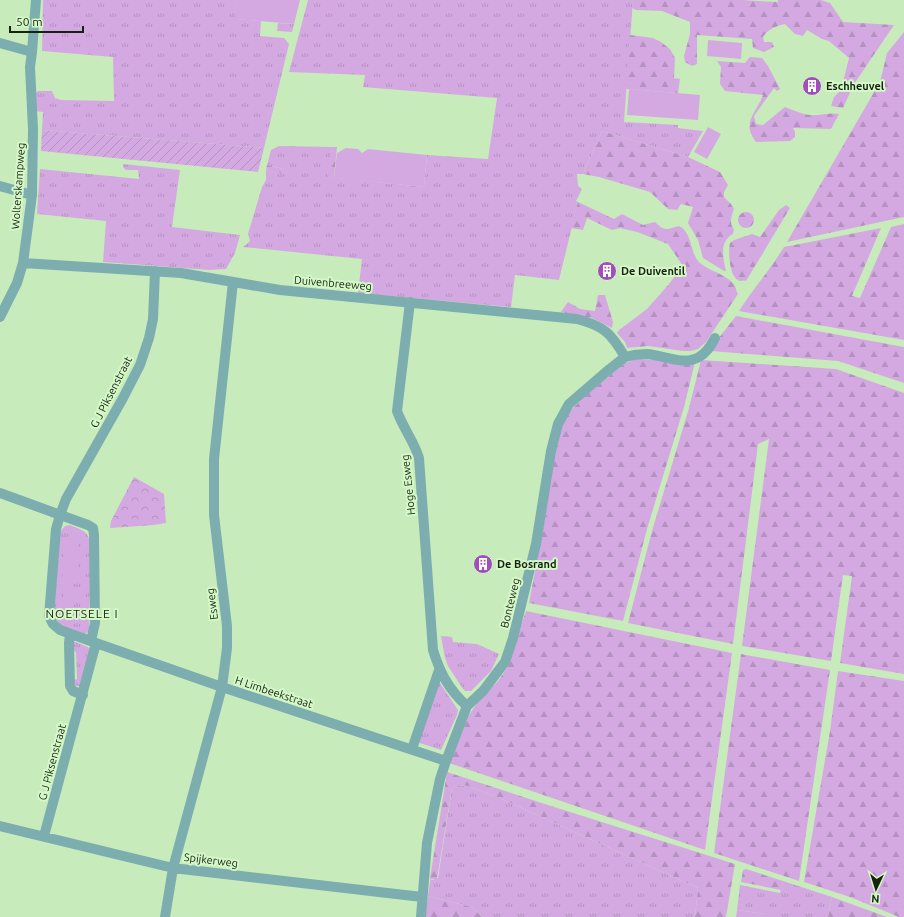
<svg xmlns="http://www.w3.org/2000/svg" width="904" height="917" font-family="Ubuntu,sans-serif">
	<defs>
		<pattern id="grass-tufts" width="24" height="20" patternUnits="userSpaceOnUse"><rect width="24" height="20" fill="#d4a9e2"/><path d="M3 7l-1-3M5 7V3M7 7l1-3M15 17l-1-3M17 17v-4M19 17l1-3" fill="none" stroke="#b591c1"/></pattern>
		<pattern id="forest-firs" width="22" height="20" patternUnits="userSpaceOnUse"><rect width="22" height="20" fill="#d4a9e2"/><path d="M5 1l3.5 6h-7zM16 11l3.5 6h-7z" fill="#b591c1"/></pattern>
		<pattern id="park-crowns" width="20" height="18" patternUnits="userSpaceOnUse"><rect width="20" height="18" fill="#d4a9e2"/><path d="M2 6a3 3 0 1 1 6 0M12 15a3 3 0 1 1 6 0" fill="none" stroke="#b591c1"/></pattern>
		<pattern id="garden-furrows" width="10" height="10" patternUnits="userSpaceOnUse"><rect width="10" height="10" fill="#d4a9e2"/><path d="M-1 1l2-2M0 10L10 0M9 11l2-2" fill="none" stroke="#b591c1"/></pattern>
	</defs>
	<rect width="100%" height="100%" fill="#c8ebbb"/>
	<path fill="url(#grass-tufts)" d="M43 0H237L236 19 261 21 260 36 284 38 289 44 264 148 42 130 43 112 35 111 34 93 39 91H52L55 98 61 100 114 101 113 57 42 51Z
		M308 0H633L624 122 678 125V128L703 131 688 157 602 131 583 174H577L578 186 582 189 576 201 578 202 559 280 515 275 511 307 358 293 362 259 243 247 250 241 248 234 262 187 266 180V171L283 172V169L267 165 271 150 279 146 332 147 329 177 424 187 427 155 488 159 497 98 363 87 365 75 289 72Z
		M278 23 294 24 292 32 277 31Z
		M123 164 180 170 172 227 240 235 235 253 226 269 210 270 103 262 106 221 37 214 40 169 139 179 138 170H126L123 167Z
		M70 525C86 532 89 531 91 549L89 631 84 635 61 627 52 613 60 532 65 526Z
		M441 636 452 637 453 642 477 644 499 654 491 671 471 691H465L463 689 448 666 445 658Z
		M73 641 88 647 90 649 82 687 77 686 74 684V680L77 679 76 653 73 649Z
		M438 682 440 683 458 710 457 715 441 750 417 742Z
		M457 785 468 786 502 799 698 888 695 917H482L472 907 428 896 441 801 430 879 432 880 438 878 452 788Z
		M783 881 832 897 828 917H765V914L737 910 740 885 780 893Z"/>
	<path fill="url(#forest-firs)" d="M633 0H741L778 2V0H821L830 3 843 22 894 25 854 84 843 108 831 106 834 97 841 90 849 58 829 41 822 39 807 30 803 36 795 34 785 24C776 26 768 29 763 37L764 42H772L774 47 764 52 753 48 752 39 697 35V64L692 66 685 62 684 56 690 34V22L662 11 636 10 632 8Z
		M904 32V217L787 242 880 82 887 53Z
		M630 35 653 38 661 42 670 49 675 58 674 78 680 79 678 93 626 89Z
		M750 57 762 58 768 66 780 89 777 91 774 88 754 116 756 124 763 125 785 107C793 110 801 114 810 115 820 116 829 112 839 114L831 129 793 128 795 132V137L790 141 756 142C741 123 756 113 763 95L725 91 720 84 721 67 717 61 745 63Z
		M602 131 688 157 720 172 728 185 724 192V197L731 204 734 209C731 217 729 222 734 230L733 234C719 241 723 258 726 271H724L703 258 698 240 688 223 693 207 681 204 677 210 668 209 650 192 599 177 583 174Z
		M332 147H337L334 178 328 177Z
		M267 165 283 169V173L266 171Z
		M578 202 614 219 622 214 643 225 655 222C665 232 667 229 679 226 692 232 690 251 698 261 707 271 728 274 735 286 736 288 736 291 738 294L706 342 698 349 691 351H683L648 346 627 348 625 342 617 333 619 330 647 309 669 284 683 266 668 244 637 232 620 228 612 230 587 218 583 230 571 228Z
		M786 205 790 208 746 281C744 280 742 281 740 281 729 278 728 252 730 243L734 240 752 234 760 237 779 210Z
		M738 220a8 8 0 1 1 16 0a8 8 0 1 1-16 0Z
		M904 224V340L739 311C753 289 770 270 784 247L881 228 852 296 860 298 891 227Z
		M598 295H605L613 322 612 328 592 318 561 312 568 302 580 309 595 311Z
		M736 316 904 347V383L838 361 711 351 718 339Z
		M637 359 695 362 684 407 647 529 623 621 529 603 544 524 556 441 561 425 570 411 587 394 625 363Z
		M701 360 836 369 904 393V674L840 663 852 576 843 575 831 661 742 646 769 439 758 444 733 644 628 623 652 531 689 408Z
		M526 611 732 653 705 850 449 763 469 715 477 703 498 681 507 668Z
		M741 654 830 670 799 881 714 853Z
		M838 671 904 681V917H899L850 897 804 882 830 731Z
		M447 772 551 806 735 864 726 917H695L698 888 502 799 468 786 458 785 452 788 437 879H430Z
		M746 869 783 881 781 890 741 882 743 870Z
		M428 896 472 907 482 917H425Z
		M832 897 887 917H828Z"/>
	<path fill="url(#park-crowns)" d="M134 477 164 494 166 523 154 525 110 528 111 521Z"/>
	<path fill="url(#garden-furrows)" d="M42 130 264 148 258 172 41 151Z"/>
	<path fill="#d4a9e2" d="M237 0H300L294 24 235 19Z
		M708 40 742 43 741 59 707 56Z
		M629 89 700 95 698 120 627 115Z
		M708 127 721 134 707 159 694 152Z
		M346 148 358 149 362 153 368 149 427 155 424 187 334 178 337 153Z
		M65 541H79L77 584 62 583Z
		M64 591H75L74 606 63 605Z
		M737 910 765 914V917H736Z"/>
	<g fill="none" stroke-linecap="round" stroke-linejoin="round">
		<path stroke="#7daeaf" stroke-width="10" d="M0 43 32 52
			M0 186 32 195
			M23 263 181 273 280 290 577 319C604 326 611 333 625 357
			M410 302 397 411C403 428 414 441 419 458L433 650C440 673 449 690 467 706
			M0 317 17 283 23 263 32 195 33 129 30 67 32 52 36 0
			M0 493 88 525 93 528 94 535 95 623 91 641
			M70 634 69 643 70 686 73 691 83 695
			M96 643 222 687 446 761
			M412 749 439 670
			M0 826 173 868 422 897
			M44 836 96 643 60 630 53 624 49 616 56 529 60 515 66 499 123 398 140 365 149 338 153 319 155 271
			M165 917 173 868 222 687 227 648V626L214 515V459L233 282
			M421 917 427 843 440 779 446 761 467 706 483 691 505 662 513 638 536 544 551 451 558 424 569 404 606 372 625 357C632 355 640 354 647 354 663 355 684 366 699 357 707 353 711 345 715 338"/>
	</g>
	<defs>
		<symbol id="building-disc" viewBox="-11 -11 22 22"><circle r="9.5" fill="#a14dbb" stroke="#d5f8c8"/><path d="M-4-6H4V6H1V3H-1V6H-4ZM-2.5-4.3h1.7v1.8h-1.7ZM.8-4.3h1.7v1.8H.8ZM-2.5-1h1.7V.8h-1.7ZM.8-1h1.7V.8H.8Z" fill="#fff"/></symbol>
	</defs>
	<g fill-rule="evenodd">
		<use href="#building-disc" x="801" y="75" width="22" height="22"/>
		<use href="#building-disc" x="596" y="260" width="22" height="22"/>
		<use href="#building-disc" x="472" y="553" width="22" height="22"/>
	</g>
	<g text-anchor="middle" stroke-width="4" stroke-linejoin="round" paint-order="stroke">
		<g font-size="11" font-weight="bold" fill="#162311" stroke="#d5f8c8" text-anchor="start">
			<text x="826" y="90">Eschheuvel</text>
			<text x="621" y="275">De Duiventil</text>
			<text x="497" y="568">De Bosrand</text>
		</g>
		<g font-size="11" fill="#162311" stroke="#d5f8c8">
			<text transform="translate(18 186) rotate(-86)" y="4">Wolterskampweg</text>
			<text transform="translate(333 283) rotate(5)" y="4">Duivenbreeweg</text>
			<text transform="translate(111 392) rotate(-63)" y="4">G J Piksenstraat</text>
			<text transform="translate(408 485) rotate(-96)" y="4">Hoge Esweg</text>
			<text transform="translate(510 603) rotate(-76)" y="4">Bonteweg</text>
			<text transform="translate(212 604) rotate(-97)" y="4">Esweg</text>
			<text transform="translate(274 692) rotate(18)" y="4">H Limbeekstraat</text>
			<text transform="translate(52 762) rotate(-75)" y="4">G J Piksenstraat</text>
			<text transform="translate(211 860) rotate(7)" y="4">Spijkerweg</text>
		</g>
		<g font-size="12" letter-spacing="1" fill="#162311" stroke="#d5f8c8">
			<text x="82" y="618">NOETSELE I</text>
		</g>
	</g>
	<g transform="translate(876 889) rotate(184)" stroke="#d5f8c8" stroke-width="3" paint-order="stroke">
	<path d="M0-3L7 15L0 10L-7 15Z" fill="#162311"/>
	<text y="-6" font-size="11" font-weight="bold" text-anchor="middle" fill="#162311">N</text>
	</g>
	<path d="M10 26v6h73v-6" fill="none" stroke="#162311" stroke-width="2"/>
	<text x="16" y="26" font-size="12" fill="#162311" stroke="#d5f8c8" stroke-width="3" paint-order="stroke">50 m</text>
</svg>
